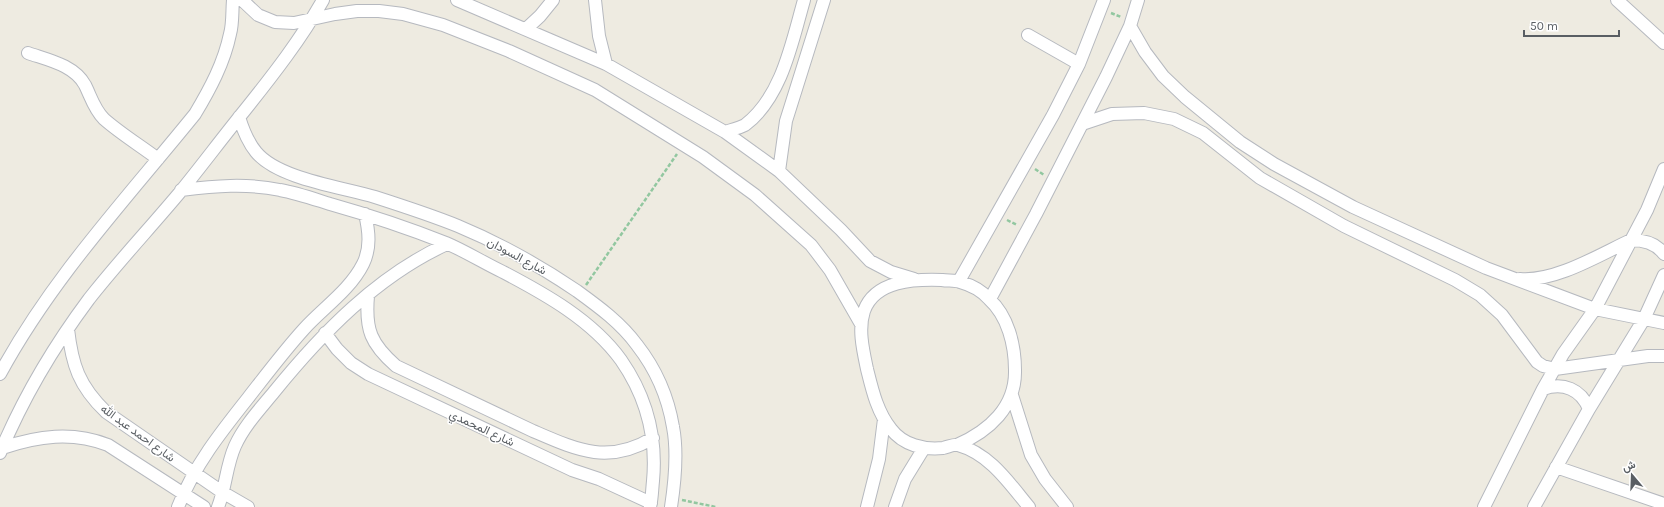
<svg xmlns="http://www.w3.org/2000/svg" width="1664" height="507" font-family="Karla,Vazirmatn,sans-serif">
	<rect width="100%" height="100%" fill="#eeebe1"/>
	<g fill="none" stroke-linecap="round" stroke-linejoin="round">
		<defs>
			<path id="minor" d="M242 0 258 15 275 22 294 23 335 14 357 11H379L403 14 443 25 509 51 595 90 703 157 755 195 811 245 830 270 861 324
				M457 0 606 64 725 132 779 171 841 230 870 261 891 272 914 279
				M595 0 599 36 606 64
				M1617 0 1664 43
				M1130 26 1145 52 1163 76 1185 97 1240 142 1274 164 1353 207 1486 268 1595 309 1664 323
				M526 29 540 16 553 0
				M1028 35 1079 64
				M28 53C48 60 74 65 85 85 91 97 94 109 104 119 121 134 141 146 158 159
				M239 117C243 130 247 141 256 152 278 179 342 187 375 197 403 206 431 215 458 226 499 243 540 266 577 291 599 307 621 323 637 345 655 368 668 397 673 427 678 453 675 481 671 507
				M1082 124 1112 114 1144 113 1174 119 1203 133 1260 178 1344 226 1455 280 1480 295 1502 315 1537 362 1543 366 1555 369 1648 356H1664
				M725 132C731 130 739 128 745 125 782 97 792 42 804 0
				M779 171 786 121 824 0
				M181 190C214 186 247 183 280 190 297 193 314 199 330 204 369 215 408 228 446 243 465 251 484 263 503 272 545 294 592 320 621 360 646 396 657 438 653 481 652 490 652 499 650 507
				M1520 279C1555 282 1599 255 1631 240 1644 240 1656 243 1664 254
				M959 281 1053 115 1079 64 1104 0
				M368 296C365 330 371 344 396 366L533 431C577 450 608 465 653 438
				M990 299 1036 214 1106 77 1130 26 1138 0
				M68 329C72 365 79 386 106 412L222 492 248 507
				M325 333 337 349 351 363 368 374 572 470 599 479 651 503
				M0 374C52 278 127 198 195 114 210 89 224 63 230 34 233 24 232 11 233 0
				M1543 389C1563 382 1581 389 1589 409
				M1012 395 1031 455 1045 479 1067 507
				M957 445C989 431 1016 407 1015 370 1015 345 1008 316 989 299 982 291 971 285 960 282 955 280 948 281 942 280 915 279 875 280 864 311 858 329 863 350 867 369 872 389 877 412 891 429 903 445 924 450 943 448 948 447 954 444 958 445 990 454 1009 483 1029 507
				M2 448C38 436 72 431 108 445L204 507
				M0 453C23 398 54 346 89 299 118 262 151 227 181 191 203 164 223 137 245 110 273 75 301 39 323 0
				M1556 467 1664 504
				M178 507C194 466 221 432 248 398 266 375 284 351 304 329 323 308 350 290 363 264 371 248 369 231 365 214
				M218 507C226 487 226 466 235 446 244 426 260 409 274 392 322 333 377 276 447 244
				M867 507 879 459 884 419
				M895 507 905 479 924 448
				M1484 507 1543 389 1563 354 1595 309 1647 210 1664 169
				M1534 507 1589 409 1644 319 1664 275"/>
		</defs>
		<use href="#minor" stroke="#b6b9bf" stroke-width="14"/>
		<path stroke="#92c7a0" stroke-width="2.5" stroke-dasharray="4 2" stroke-linecap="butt" d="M1111 13 1121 17
			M1035 169 1044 175
			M1007 220 1017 225
			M586 285 677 154
			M682 500 716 507"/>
		<use href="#minor" stroke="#fff" stroke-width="12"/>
	</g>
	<g text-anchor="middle" stroke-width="3" stroke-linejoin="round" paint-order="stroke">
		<g font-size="12" fill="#595e63" stroke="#fff">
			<text transform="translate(517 256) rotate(28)" y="4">شارع السودان</text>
			<text transform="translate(482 428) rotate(25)" y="4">شارع المحمدي</text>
			<text transform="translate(138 433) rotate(36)" y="4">شارع احمد عبد الله</text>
		</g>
	</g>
	<g transform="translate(1632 475) rotate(341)" stroke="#ffffff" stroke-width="3" paint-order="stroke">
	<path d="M0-3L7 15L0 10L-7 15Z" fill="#595e63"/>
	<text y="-6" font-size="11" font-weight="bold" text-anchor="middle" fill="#595e63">ش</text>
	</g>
	<path d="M1524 30v6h95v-6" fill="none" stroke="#595e63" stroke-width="2"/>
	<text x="1530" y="30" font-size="12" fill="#595e63" stroke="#ffffff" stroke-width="3" paint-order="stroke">50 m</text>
</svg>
